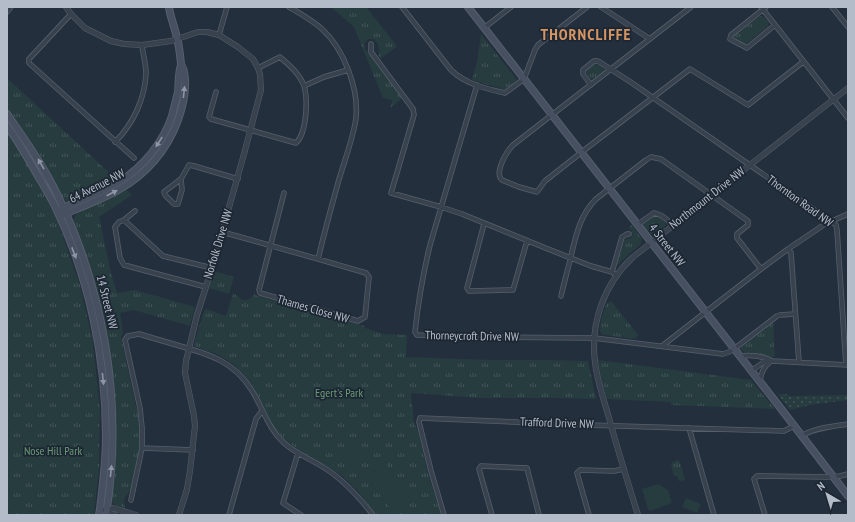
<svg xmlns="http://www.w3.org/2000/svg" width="855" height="522" font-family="'PT Sans Narrow',sans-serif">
	<defs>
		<pattern id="grass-dots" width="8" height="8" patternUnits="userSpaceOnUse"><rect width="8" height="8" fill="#263c3f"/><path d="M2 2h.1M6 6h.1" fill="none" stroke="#435659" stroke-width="1.8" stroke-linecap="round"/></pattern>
		<pattern id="park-tufts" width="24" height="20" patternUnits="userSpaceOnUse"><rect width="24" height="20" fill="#263c3f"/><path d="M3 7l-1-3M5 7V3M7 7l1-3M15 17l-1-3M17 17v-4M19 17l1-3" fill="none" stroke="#435659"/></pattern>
	</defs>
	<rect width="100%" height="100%" fill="#242f3e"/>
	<path fill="url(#grass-dots)" d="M781 394H786L790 396 848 395V400L810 405 790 410 778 395Z"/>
	<path fill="url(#park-tufts)" d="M331 7H366L396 45V47L380 59C377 50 382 45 373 39H368L364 44 365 49 402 98 391 108 392 100 383 98 354 27Z
		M760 16 764 17 769 22 768 26 746 44H742L735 39 734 36Z
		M481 34 517 80 507 89H503L472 80 477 62Z
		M594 64 599 65 605 70 604 72 595 79H591C583 72 587 70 594 64Z
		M7 78 115 178 74 200 67 201 63 199 29 140 7 110Z
		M7 130 27 162 56 217 80 285 93 343 100 410 99 468 94 515H7Z
		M126 189 132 195 99 217 111 273 117 293 135 290 195 307 190 326 134 310 120 313 123 333 121 338 138 416 140 432 139 452 137 465 131 489 125 497 124 501 125 509C121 508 115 506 113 503 108 498 112 486 113 479L107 337C102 313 97 290 90 268 85 255 75 234 74 221 74 216 76 214 80 211Z
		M651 217C657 216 664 219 666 225L654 235 649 233 643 225 644 223Z
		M632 225 642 239 640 245 630 253 618 265 617 264 624 241 626 239 631 238 633 235 631 230 628 228Z
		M214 271 234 277 229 294 209 288Z
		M233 294H235C244 302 245 303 255 294L257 296 364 326 365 328 384 334 407 335 406 357 490 360H544L588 361 596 399 557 398H481L411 393 414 423 418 431 427 470 441 515H378L370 508 358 491 342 476 321 462 301 451 285 440 272 425 256 391 247 378 233 364 217 354 196 347 194 344 204 311 206 309 226 316Z
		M611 301 612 302 638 335 635 339 605 335H603L600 332 601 320 607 302 609 303Z
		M773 322 775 357C764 357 747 359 741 349L742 347Z
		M598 360 751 380 775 409 671 405V402L607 399 599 373Z
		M678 460 680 462 685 480 679 481 677 476H674L671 464 673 462Z"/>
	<path fill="#263c3f" d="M356 445 361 446 369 452 359 468 356 467 344 456C347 449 350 447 356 445Z
		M385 463 411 495 392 510 366 477Z
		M658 484 668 490 672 503 650 511 648 509 642 489Z
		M686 498 701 504 697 513 682 507Z"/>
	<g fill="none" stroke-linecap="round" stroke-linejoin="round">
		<defs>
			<path id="minor" d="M289 7C301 14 312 20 322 29 344 49 359 89 356 118 353 140 344 161 338 183 331 208 324 234 318 259
				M402 7 451 70C465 84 487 89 505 93L524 79 535 50 538 45 587 7
				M601 7 650 39
				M691 7 513 145C506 152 494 173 502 180L519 187 537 192 545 181 587 148 690 69 748 105 803 62
				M761 7 848 118
				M766 7 731 35 730 39 747 48 775 25
				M832 7 848 27
				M7 12 11 7
				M71 14 29 59V63L134 158
				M484 28 511 7
				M219 35 227 7
				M371 44V52L413 109 414 115 391 193 441 207 462 214 548 249 591 266 612 272 616 275
				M477 85 430 245C423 274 418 303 415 332L417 335 488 337 594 338 723 354 729 352 734 349 777 316 780 315 795 314
				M591 85 583 74V70L594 61H598L632 83 836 225 837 230 846 365
				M304 86 324 77 348 70
				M216 92 209 117 211 119 296 143C307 133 308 99 304 86 300 74 289 65 280 57L258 68
				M115 142C133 124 145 99 146 73 146 64 143 55 142 45
				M181 179 182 190 178 204H174L165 195 164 192 181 179 189 165 194 166 238 179
				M135 211 124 220 119 222 115 227 120 258 124 265 206 287
				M124 220 163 256 212 268
				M484 224 467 288 469 291 513 290 527 241
				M637 225 654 213C661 214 668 220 672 225
				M222 232C270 245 318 259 366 273L369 277 365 317 358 321 260 293 259 290 284 193
				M788 249 791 253 799 362
				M612 272 622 237 627 234H629
				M561 296C564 283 568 269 571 256 576 235 580 215 596 199L646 160 651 157 661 159 748 221V225L737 234V238L761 269
				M662 346 761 269 788 249 825 224 848 214
				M740 356C750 355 763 356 772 361
				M751 371 764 362 772 361 848 365
				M760 381C761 373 763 367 770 362
				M689 428 714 515
				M802 436C812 428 835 426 848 424
				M142 448 193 450
				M298 453 283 503 301 515
				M131 500 142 448V428L140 408 125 340 128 336 139 334C153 338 166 342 180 346 209 354 234 362 251 389 263 408 267 427 284 443 295 453 310 459 323 467 343 479 359 497 373 515
				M229 515 256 419 262 411
				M444 515 431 471 419 422 420 418 587 425 784 431 794 426
				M492 515 479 469 481 466 527 468 539 515
				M589 515 577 473 580 470 614 471 624 469
				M765 515 754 479 757 476 827 477 840 476 848 474"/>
			<path id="tertiary" d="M66 7 71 14 85 28 111 41 124 44 142 45 171 41 198 32H207L219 35 238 47 253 59 258 68 260 74 261 90 244 154 212 268 197 315 186 361 185 373 194 416 195 426 190 471 187 489 179 515
				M103 510 109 511 113 508 136 515
				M109 511 112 514 115 515
				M638 515C628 483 618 451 609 418 604 400 597 381 595 362 590 323 604 284 633 257L848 88"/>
			<path id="secondary" d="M468 7 782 410 848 496
				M7 114C18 130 29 145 39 162 54 185 65 210 75 235 110 326 121 419 106 515
				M7 126C19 142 29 160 39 178 44 186 49 195 54 204 89 276 106 357 106 437 106 461 103 485 100 509L99 515
				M61 209C80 200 101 193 119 182 143 167 163 143 172 116 174 108 176 100 178 92 179 83 178 74 181 65
				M62 215C81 207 100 200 118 190 146 175 167 150 178 120 183 106 187 87 184 72 184 69 182 67 181 64 180 53 179 44 176 34 174 25 170 16 169 7"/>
		</defs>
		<use href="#minor" stroke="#565f6c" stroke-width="5.5"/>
		<use href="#tertiary" stroke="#565f6c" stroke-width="6"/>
		<use href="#secondary" stroke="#565f6c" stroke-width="8"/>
		<use href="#minor" stroke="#38414e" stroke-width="4"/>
		<use href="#tertiary" stroke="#38414e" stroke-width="5"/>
		<use href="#secondary" stroke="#465061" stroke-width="6"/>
	</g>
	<defs><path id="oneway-solid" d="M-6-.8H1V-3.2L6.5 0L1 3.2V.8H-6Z"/></defs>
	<g fill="#8e96a5">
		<use href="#oneway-solid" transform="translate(184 92) rotate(-84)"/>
		<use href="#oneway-solid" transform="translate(159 142) rotate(122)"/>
		<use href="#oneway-solid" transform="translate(41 164) rotate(-120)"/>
		<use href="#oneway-solid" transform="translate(112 193) rotate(-27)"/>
		<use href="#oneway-solid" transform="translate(74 253) rotate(69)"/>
		<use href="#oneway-solid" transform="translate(103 379) rotate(84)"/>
		<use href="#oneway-solid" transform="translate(111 471) rotate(-84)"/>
	</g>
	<g text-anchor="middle" stroke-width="3.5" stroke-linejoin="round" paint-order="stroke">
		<g font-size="12" fill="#b4bcc9" stroke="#1d2633">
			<text transform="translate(97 186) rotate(-27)" y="4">64 Avenue NW</text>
			<text transform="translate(707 198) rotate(-38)" y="4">Northmount Drive NW</text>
			<text transform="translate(800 201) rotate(36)" y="4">Thornton Road NW</text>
			<text transform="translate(218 244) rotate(-73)" y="4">Norfolk Drive NW</text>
			<text transform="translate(667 245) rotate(52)" y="4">4 Street NW</text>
			<text transform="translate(107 302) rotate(76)" y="4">14 Street NW</text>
			<text transform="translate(313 309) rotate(16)" y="4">Thames Close NW</text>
			<text transform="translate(472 336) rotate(1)" y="4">Thorneycroft Drive NW</text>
			<text transform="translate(557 423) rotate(2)" y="4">Trafford Drive NW</text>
		</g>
		<g font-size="12" fill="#6b9a76" stroke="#1d2633">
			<text x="339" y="397">Egert's Park</text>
			<text x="53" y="455">Nose Hill Park</text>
		</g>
		<g font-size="16" font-weight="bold" letter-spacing="1" fill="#d59563" stroke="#1d2633">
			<text x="586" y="40">THORNCLIFFE</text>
		</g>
	</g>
	<rect width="855" height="522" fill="none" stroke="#b4bcc9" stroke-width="16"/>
	<g transform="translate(827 494) rotate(322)" stroke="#1d2633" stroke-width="3" paint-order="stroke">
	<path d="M0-3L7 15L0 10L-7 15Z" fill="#b4bcc9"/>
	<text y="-6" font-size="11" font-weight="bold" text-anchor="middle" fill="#b4bcc9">N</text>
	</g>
</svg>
